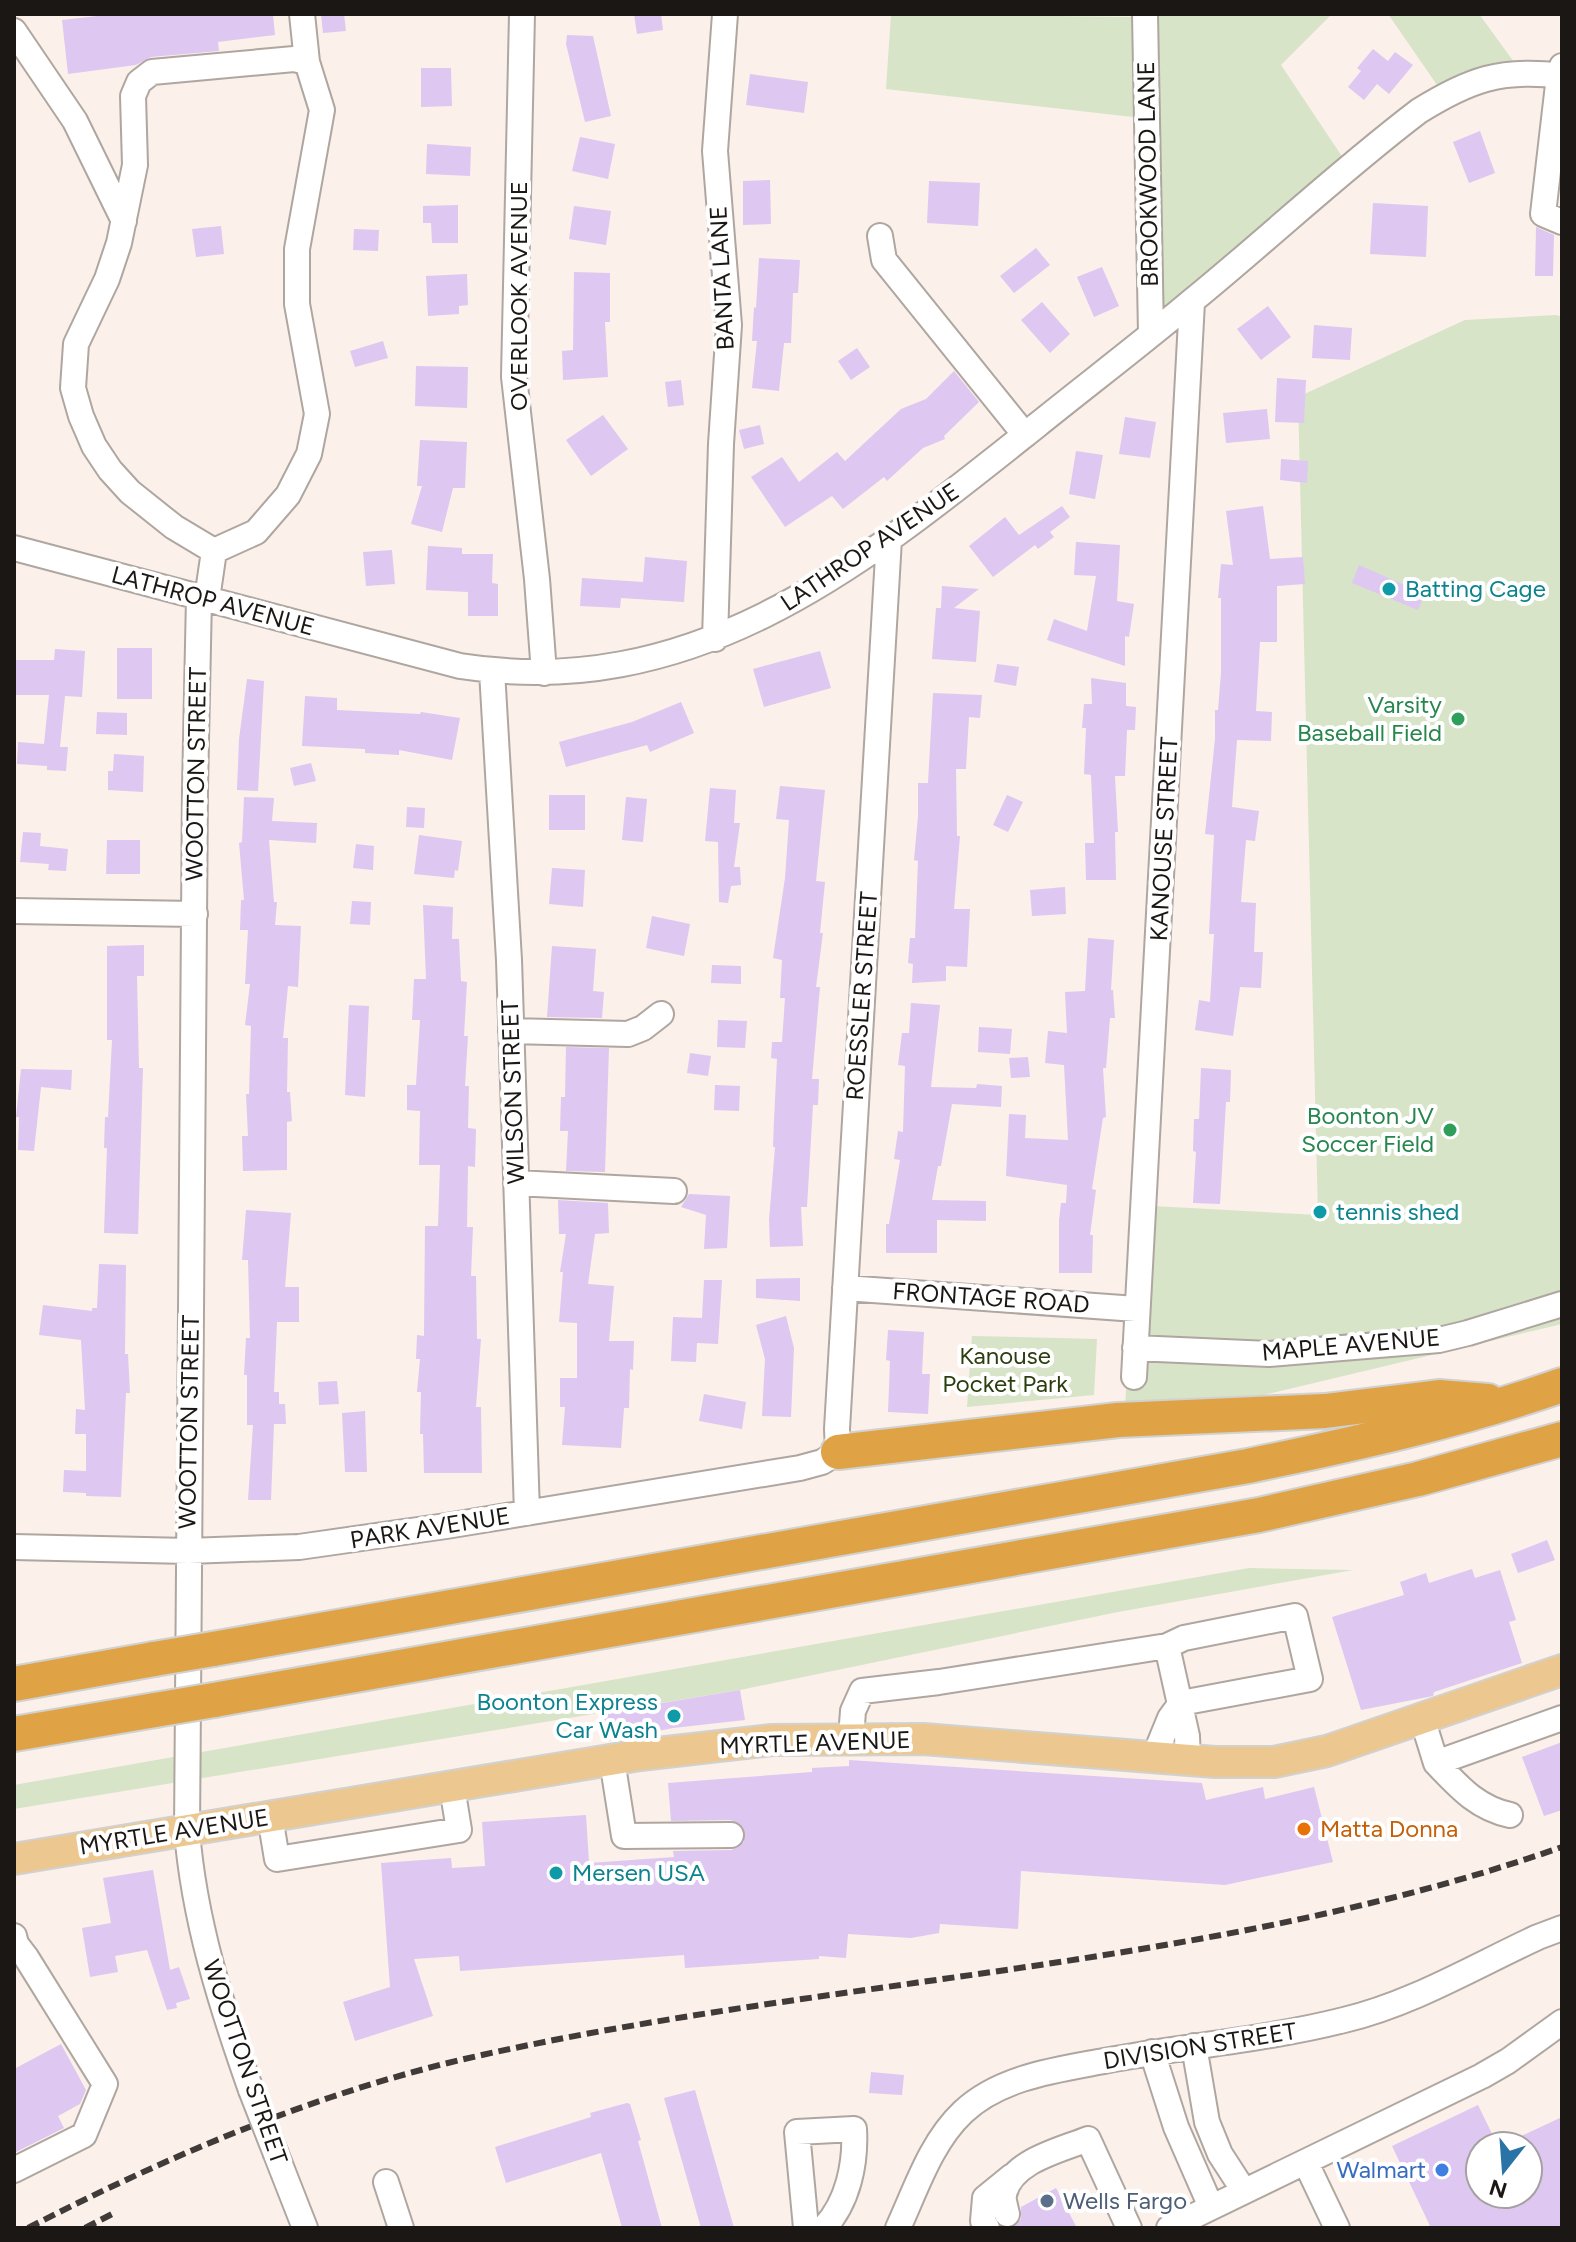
<svg xmlns="http://www.w3.org/2000/svg" width="1576" height="2242" font-family="Figtree,sans-serif">
	<rect width="100%" height="100%" fill="#fbf0ea"/>
	<path fill="#d7e4c8" d="M891 14 1133 17 1134 14H1332L1281 65 1349 167 1151 331 1133 117 886 89Z
		M1388 14H1479L1522 73 1444 95Z
		M1556 315 1562 317V1324L1226 1404 1125 1411 1135 1205 1318 1215 1298 397 1465 320Z
		M972 1336 1097 1339 1094 1395 967 1407Z
		M1249 1568 1353 1570 1118 1612 740 1690 14 1809V1785Z"/>
	<path fill="#dec7f1" d="M115 14H273L275 35 218 42 219 51 151 57 136 65 68 74 62 20Z
		M321 14H344L346 31 323 33Z
		M634 14H661L663 30 637 34Z
		M567 35 593 36 611 116 585 122 566 44Z
		M1373 49 1388 61 1395 52 1413 65 1389 94 1377 84 1364 100 1348 87 1361 71 1357 68Z
		M421 68H451L452 106 421 107Z
		M750 74 808 82 804 113 746 105Z
		M1480 131 1495 173 1469 183 1453 142Z
		M580 137 615 144 608 179 572 171Z
		M427 144 471 147 470 176 426 174Z
		M770 180 771 224 743 225V181Z
		M929 181 980 183 978 226 927 223Z
		M1373 203 1428 206 1426 257 1370 254Z
		M458 205V243H432L431 223H423V206Z
		M574 206 611 211 606 245 569 239Z
		M221 226 224 254 196 257 192 229Z
		M1536 227 1554 235 1553 276H1535Z
		M354 229 379 230 378 251 353 250Z
		M1036 248 1050 265 1014 293 1000 276Z
		M759 258 800 260 798 293H793L791 343H784L779 391 752 388 757 341H752L754 307 756 308Z
		M1102 267 1119 306 1094 317 1077 277Z
		M574 272 610 273V322H605L608 377 563 380 562 351 573 350Z
		M467 274 468 305 459 306V314L428 316 426 276Z
		M1042 302 1070 334 1050 353 1021 320Z
		M1268 306 1291 337 1261 360 1237 329Z
		M1314 325 1352 328 1350 360 1312 358Z
		M383 341 388 358 355 367 350 351Z
		M857 348 870 367 851 380 838 361Z
		M416 366 468 367 467 408 415 406Z
		M954 371 979 402 944 436 945 439 923 448 887 481 884 477 843 509 832 496 785 527 751 477 782 457 799 482 837 452 845 461 901 409 926 399Z
		M1277 378 1306 380 1304 423 1275 422Z
		M681 380 684 405 668 407 665 382Z
		M1267 409 1270 439 1226 443 1223 413Z
		M603 415 628 449 591 476 566 440Z
		M1125 417 1156 422 1150 458 1119 454Z
		M760 425 764 444 744 449 739 430Z
		M420 440 467 442 465 488H453L442 532 411 524 422 486H417Z
		M1076 451 1103 455 1095 499 1069 494Z
		M1281 459 1308 461 1307 483 1280 480Z
		M1062 506 1070 517 1050 532 1054 537 1038 549 1035 545 993 577 969 546 1005 517 1019 535Z
		M1263 506 1270 559 1303 557 1305 584 1277 586V642H1260L1256 711 1272 712 1271 741 1237 740 1232 807 1259 811 1255 841 1246 840 1241 902 1256 903 1254 952H1263L1261 988 1240 987 1233 1036 1195 1030 1199 1000 1210 1002 1214 934H1209L1214 835 1205 834 1215 739V710H1218L1221 673V598H1218L1221 564 1233 565 1226 511Z
		M1076 542 1120 545 1117 601 1134 604 1129 637 1125 636V666L1047 640 1054 619 1087 631 1096 576 1074 575Z
		M428 546 462 548V554H493L492 583 498 584V616H468V592L426 590Z
		M392 550 395 584 366 586 363 552Z
		M645 557 687 561 684 602 621 598 620 608 580 606 582 578 643 582Z
		M1359 565 1425 594 1418 610 1352 583Z
		M942 586 979 589 954 608 980 611 976 662 932 659 936 608H941Z
		M117 648H152V699H117Z
		M55 649 85 651 82 697 65 696 60 747H68L66 771 47 770V766L17 764 18 742 44 744 49 695H14V660H54Z
		M820 651 831 688 764 707 753 669Z
		M997 664 1019 667 1016 686 994 682Z
		M1091 678 1126 683V706L1136 707 1135 730H1127L1125 776H1115L1118 832H1115L1116 880H1086L1085 843H1094L1091 775 1084 774 1086 728H1082L1084 704H1092Z
		M247 679 264 681 258 791 237 790 239 739Z
		M933 693 982 695 980 718 969 717 966 769H956L957 836H960L954 909H970L967 967 946 966V981L912 983 913 964 908 963 910 938H915L918 861 914 860 918 816V783H928Z
		M305 696 337 698V710L420 714 421 712 460 718 452 760 399 750V755L365 753V749L302 746Z
		M681 702 694 733 650 752 647 745 566 767 559 742 632 722Z
		M97 712 127 713V735L96 734Z
		M114 754 144 756 143 792 108 790V771H113Z
		M311 763 316 781 294 786 290 768Z
		M780 786 825 790 816 881 825 882 820 933H823L816 987H820L812 1079H819L818 1105H813L807 1207H801L803 1246 770 1247 769 1220 775 1147H773L774 1120 777 1059 771 1058 772 1042H782L785 998H780L782 960 773 958 785 878 789 820 776 819Z
		M710 788 736 790 734 823H740L734 867H740L741 885 731 886 728 903 719 902 718 842 705 841Z
		M549 795H585V830H549Z
		M1007 795 1023 802 1008 832 993 825Z
		M244 797 274 798 272 821 317 823 316 843 269 840 274 902H277L275 925 301 926 298 987 288 986 283 1038H288L287 1092H290L292 1121 287 1122V1170L243 1171 242 1136H248L246 1094H249L251 1026 245 1025 250 984H245L248 930H240L241 900H244L239 843 242 842Z
		M626 797 647 799 643 842 622 840Z
		M407 807 425 808 424 828 406 827Z
		M23 832 41 833 40 846 68 849 66 871 48 870 49 864 20 862Z
		M419 835 462 841 458 871 455 870 454 878 414 874Z
		M107 840H140V874H106Z
		M356 844 374 846 373 870 353 868Z
		M552 868 585 870 583 907 549 904Z
		M1065 887 1066 914 1032 916 1030 890Z
		M352 901 371 902 370 925 350 924Z
		M423 905 453 907 452 939H459L461 981 467 982 464 1036H468L465 1086H469L468 1128 476 1129 475 1167 468 1166 467 1227H473L471 1276H476L477 1339H481L476 1407H481L482 1473H424L423 1434H420L421 1392H417L420 1359H416L417 1335 424 1336 425 1226H438L440 1165H419L420 1111 407 1110V1085H416L420 1020H412L414 979H426Z
		M652 916 690 924 684 956 646 948Z
		M1088 938 1114 940 1111 990H1113L1115 1018H1110L1106 1068H1103L1106 1117 1103 1118 1092 1189 1096 1190 1090 1235H1093L1092 1273H1059V1220L1061 1203H1066L1067 1185 1006 1176 1009 1114 1026 1115 1025 1138 1068 1140 1064 1065 1045 1063 1048 1031 1067 1033 1065 992 1085 991Z
		M144 945V976H137L139 1068H143L138 1234 104 1233 107 1148H104L105 1117H108L112 1040H107V946Z
		M552 946 596 949 593 991 604 992 602 1018 547 1017Z
		M712 965 741 966V984L711 983Z
		M911 1003 940 1005 931 1087 976 1088 977 1084 1002 1086 1001 1107 952 1104 941 1166H938L932 1200 986 1201V1221L937 1220V1253H886V1224H889L900 1160 894 1159 898 1131 903 1132 905 1066 898 1065 902 1033H909Z
		M349 1005 369 1006 365 1097 345 1095Z
		M718 1020 747 1021 745 1048 717 1047Z
		M979 1027 1012 1029 1010 1054 978 1052Z
		M566 1047 609 1048 605 1172 566 1171 568 1131H560L561 1097H565Z
		M690 1053 711 1056 708 1076 687 1073Z
		M1028 1057 1030 1077 1011 1078 1009 1058Z
		M1201 1068 1231 1070 1230 1102H1226L1220 1204 1193 1203 1196 1152 1193 1151 1194 1119H1199Z
		M21 1069 72 1070 71 1090 41 1087 34 1151 18 1150 19 1117H16Z
		M715 1085 740 1086 739 1111 714 1110Z
		M689 1194 730 1196 727 1248 704 1249 706 1215 681 1207Z
		M558 1200 608 1203 609 1233 595 1234 588 1284 614 1286 609 1341H634L633 1370 630 1369 629 1408H624L621 1448 562 1445 565 1407H560V1378H577V1323L559 1322 563 1272H560L566 1234H559Z
		M246 1210 291 1213 285 1287H299V1322H277L274 1392H279V1404H285L286 1424H274L271 1500H248L253 1425H247V1375H244L246 1338H250L248 1260H242Z
		M99 1264 126 1265 125 1354H128L130 1393H126L121 1497 86 1496V1493L63 1492 64 1470 86 1471V1434H75L76 1409 85 1410 81 1340 39 1335 43 1305 92 1311V1308H97Z
		M800 1278V1301L756 1298V1279Z
		M704 1280H722L718 1344 697 1343 696 1362 671 1361 673 1317 702 1318Z
		M786 1316 794 1348 791 1417 762 1416 765 1359 756 1325Z
		M888 1330 924 1332 922 1374H930L928 1414 888 1412 890 1361 886 1360Z
		M337 1381 339 1404 319 1405 318 1382Z
		M704 1394 746 1402 742 1429 699 1421Z
		M365 1411 367 1472H345L342 1413Z
		M1547 1540 1555 1560 1518 1573 1511 1554Z
		M1472 1569 1475 1578 1500 1570 1516 1620 1509 1622 1522 1663 1434 1692 1433 1696 1361 1710 1332 1617 1404 1595 1400 1582 1426 1573 1429 1583Z
		M740 1690 745 1720 673 1728 607 1741 603 1713Z
		M1562 1742V1810L1544 1816 1522 1757Z
		M849 1760 1202 1783 1206 1800 1263 1787 1265 1799 1314 1787 1333 1862 1225 1885 1021 1871 1018 1929 940 1924 939 1933 911 1938 848 1934 846 1958 819 1956V1959L685 1968 684 1955 460 1971 459 1956 414 1959 433 2016 355 2041 343 2002 390 1987 381 1863 451 1858 452 1868 485 1866 482 1822 586 1815 589 1863 674 1857 673 1851 732 1850 744 1842 743 1827 731 1820 671 1821 668 1783 812 1772V1768L849 1766Z
		M153 1870 170 1970 179 1967 190 1999 176 2003 177 2008 167 2010 147 1950 115 1956 118 1972 90 1977 82 1928 111 1923 103 1878Z
		M61 2044 86 2090 80 2104 58 2116 64 2128 14 2153V2069Z
		M871 2072 904 2075 902 2095 869 2093Z
		M695 2090 734 2228H701L664 2098Z
		M627 2103 630 2104 641 2140 638 2141 662 2228H622L601 2153 506 2183 495 2147 591 2117 590 2113Z
		M1478 2105 1498 2146H1480V2194H1528V2146H1500L1562 2117V2228H1431L1392 2146Z
		M1056 2188 1077 2228H1012L1021 2219V2207Z"/>
	<g fill="none" stroke-linecap="round" stroke-linejoin="round">
		<defs>
			<path id="minor" d="M302 14 307 62
				M522 14 514 377 537 579 544 673
				M1145 14 1151 334
				M14 31 75 121 124 221
				M294 59 307 62 322 110 297 249V304L317 414 309 454 288 495 256 532 214 551 174 527 130 492 110 470 94 446 81 416 73 388 76 344 107 279 119 243 135 165 133 96 139 82 152 72Z
				M1562 66 1559 76 1543 214 1562 222
				M880 236 884 260 1025 435
				M14 548 460 666C696 703 864 563 1036 426 1088 384 1141 344 1192 301 1268 239 1340 171 1419 111 1469 80 1501 68 1562 76
				M199 597 195 789 187 1831C194 1920 221 2005 251 2090
				M207 599 214 551
				M715 639 721 444 729 325 715 151 725 14
				M492 671 509 960 527 1513
				M14 911 195 914
				M511 1031 628 1034 643 1028 661 1014
				M516 1183 674 1191
				M845 1288 1136 1309
				M1135 1348 1269 1354 1439 1340 1468 1333 1562 1304
				M1134 1377 1192 302
				M14 1547 188 1551 299 1547 446 1526 800 1468 822 1462 838 1452 837 1429 889 539
				M1422 1718 1436 1763 1562 1718
				M851 1738 853 1711 862 1691 939 1682 1167 1646 1187 1736 1188 1760
				M1154 1757 1170 1718 1181 1703 1310 1679 1295 1616 1184 1638 1167 1646
				M612 1760 624 1836 731 1835
				M1436 1763C1459 1787 1477 1808 1510 1815
				M270 1817 277 1859 459 1830 452 1787
				M14 1936 16 1944 26 1957 105 2084 84 2135 14 2170
				M1194 2046 1207 2122 1220 2154 1244 2191
				M1152 2052 1176 2127 1211 2207
				M276 2154 305 2228
				M1306 2163 1337 2228
				M386 2182 401 2228
				M1007 2214C1006 2209 1003 2200 1004 2195 1010 2161 1061 2150 1088 2139L1129 2228
				M806 2228 797 2132 854 2129C856 2164 848 2202 824 2228
				M898 2228C916 2189 931 2142 963 2112 1000 2077 1056 2070 1104 2061 1183 2046 1265 2040 1344 2020 1412 2004 1475 1966 1538 1937L1562 1928
				M987 2228 983 2221 985 2198 1012 2176
				M1169 2228 1482 2076 1508 2061 1562 2022"/>
			<path id="major" d="M14 1859 640 1755 772 1740 923 1739 1215 1762H1274L1327 1751 1562 1670"/>
			<path id="highway" d="M838 1452 1118 1420 1325 1411 1439 1397 1488 1401
				M213 1649 1248 1466C1354 1444 1460 1421 1562 1385
				M14 1684 154 1659
				M214 1700 1259 1515 1418 1479 1562 1439
				M14 1734 155 1710"/>
		</defs>
		<use href="#minor" stroke="#afa6a0" stroke-width="28"/>
		<use href="#major" stroke="#d1d1d0" stroke-width="34"/>
		<use href="#highway" stroke="#d1d1d0" stroke-width="38"/>
		<use href="#minor" stroke="#fff" stroke-width="24"/>
		<use href="#major" stroke="#ecc890" stroke-width="30"/>
		<use href="#highway" stroke="#dfa346" stroke-width="34"/>
		<path stroke="#403b38" stroke-width="6" stroke-dasharray="12 6" stroke-linecap="butt" d="M28 2228C172 2154 323 2090 482 2055 839 1976 1214 1969 1562 1847
			M85 2228 114 2213"/>
		<defs>
			<path id="minor-bridge" d="M251 2090 276 2154"/>
			<path id="highway-bridge" d="M154 1659 213 1649
				M155 1710 214 1700"/>
		</defs>
		<use href="#minor-bridge" stroke="#afa6a0" stroke-width="28" stroke-linecap="butt"/>
		<use href="#highway-bridge" stroke="#d1d1d0" stroke-width="38" stroke-linecap="butt"/>
		<use href="#minor-bridge" stroke="#fff" stroke-width="24"/>
		<use href="#highway-bridge" stroke="#dfa346" stroke-width="34"/>
	</g>
	<g fill="#0f9aa8" stroke="#fff" stroke-width="3">
		<circle cx="1389" cy="589" r="8"/>
		<circle cx="1320" cy="1212" r="8"/>
		<circle cx="674" cy="1716" r="8"/>
		<circle cx="556" cy="1873" r="8"/>
	</g>
	<g fill="#2e9e5b" stroke="#fff" stroke-width="3">
		<circle cx="1458" cy="719" r="8"/>
		<circle cx="1450" cy="1130" r="8"/>
	</g>
	<circle fill="#e8710a" stroke="#fff" stroke-width="3" cx="1304" cy="1829" r="8"/>
	<circle fill="#3f7fe0" stroke="#fff" stroke-width="3" cx="1442" cy="2170" r="8"/>
	<circle fill="#5c6f8a" stroke="#fff" stroke-width="3" cx="1047" cy="2201" r="8"/>
	<g text-anchor="middle" stroke-width="8" stroke-linejoin="round" paint-order="stroke">
		<g font-size="24" fill="#1b1715" stroke="#fff">
			<text transform="translate(1148 174) rotate(-91)" y="8">BROOKWOOD LANE</text>
			<text transform="translate(722 278) rotate(-93)" y="8">BANTA LANE</text>
			<text transform="translate(519 296) rotate(-90)" y="8">OVERLOOK AVENUE</text>
			<text transform="translate(870 547) rotate(-34)" y="8">LATHROP AVENUE</text>
			<text transform="translate(213 601) rotate(15)" y="8">LATHROP AVENUE</text>
			<text transform="translate(196 774) rotate(-89)" y="8">WOOTTON STREET</text>
			<text transform="translate(1164 839) rotate(-87)" y="8">KANOUSE STREET</text>
			<text transform="translate(862 996) rotate(-86)" y="8">ROESSLER STREET</text>
			<text transform="translate(513 1092) rotate(-92)" y="8">WILSON STREET</text>
			<text transform="translate(991 1298) rotate(4)" y="8">FRONTAGE ROAD</text>
			<text transform="translate(1351 1345) rotate(-5)" y="8">MAPLE AVENUE</text>
			<text transform="translate(189 1422) rotate(-89)" y="8">WOOTTON STREET</text>
			<text transform="translate(430 1528) rotate(-9)" y="8">PARK AVENUE</text>
			<text transform="translate(815 1743) rotate(-2)" y="8">MYRTLE AVENUE</text>
			<text transform="translate(174 1832) rotate(-9)" y="8">MYRTLE AVENUE</text>
			<text transform="translate(1200 2046) rotate(-9)" y="8">DIVISION STREET</text>
			<text transform="translate(245 2062) rotate(71)" y="8">WOOTTON STREET</text>
		</g>
		<g font-size="24" fill="#0d838f" stroke="#fff" text-anchor="start">
			<text x="1405" y="597">Batting Cage</text>
			<text x="1336" y="1220">tennis shed</text>
			<text x="658" y="1710" text-anchor="end">Boonton Express<tspan x="658" dy="28">Car Wash</tspan></text>
			<text x="572" y="1881">Mersen USA</text>
		</g>
		<g font-size="24" fill="#27864d" stroke="#fff" text-anchor="end">
			<text x="1442" y="713">Varsity<tspan x="1442" dy="28">Baseball Field</tspan></text>
			<text x="1434" y="1124">Boonton JV<tspan x="1434" dy="28">Soccer Field</tspan></text>
		</g>
		<g font-size="24" fill="#2c3e0f" stroke="#fff">
			<text x="1005" y="1364">Kanouse<tspan x="1005" dy="28">Pocket Park</tspan></text>
		</g>
		<g font-size="24" fill="#c56008" stroke="#fff" text-anchor="start">
			<text x="1320" y="1837">Matta Donna</text>
		</g>
		<g font-size="24" fill="#366cbe" stroke="#fff" text-anchor="end">
			<text x="1426" y="2178">Walmart</text>
		</g>
		<g font-size="24" fill="#4e5e75" stroke="#fff" text-anchor="start">
			<text x="1063" y="2209">Wells Fargo</text>
		</g>
	</g>
	<rect width="1576" height="2242" fill="none" stroke="#1b1715" stroke-width="32"/>
	<g transform="translate(1504 2170) rotate(197)"><circle r="38" fill="#ffffff" stroke="#a4a2a1" stroke-width="2"/>
	<path d="M0-6L14 30L0 20L-14 30Z" fill="#2a73a6"/>
	<text y="-12" font-size="22" font-weight="bold" text-anchor="middle" fill="#1b1715">N</text>
	</g>
</svg>
